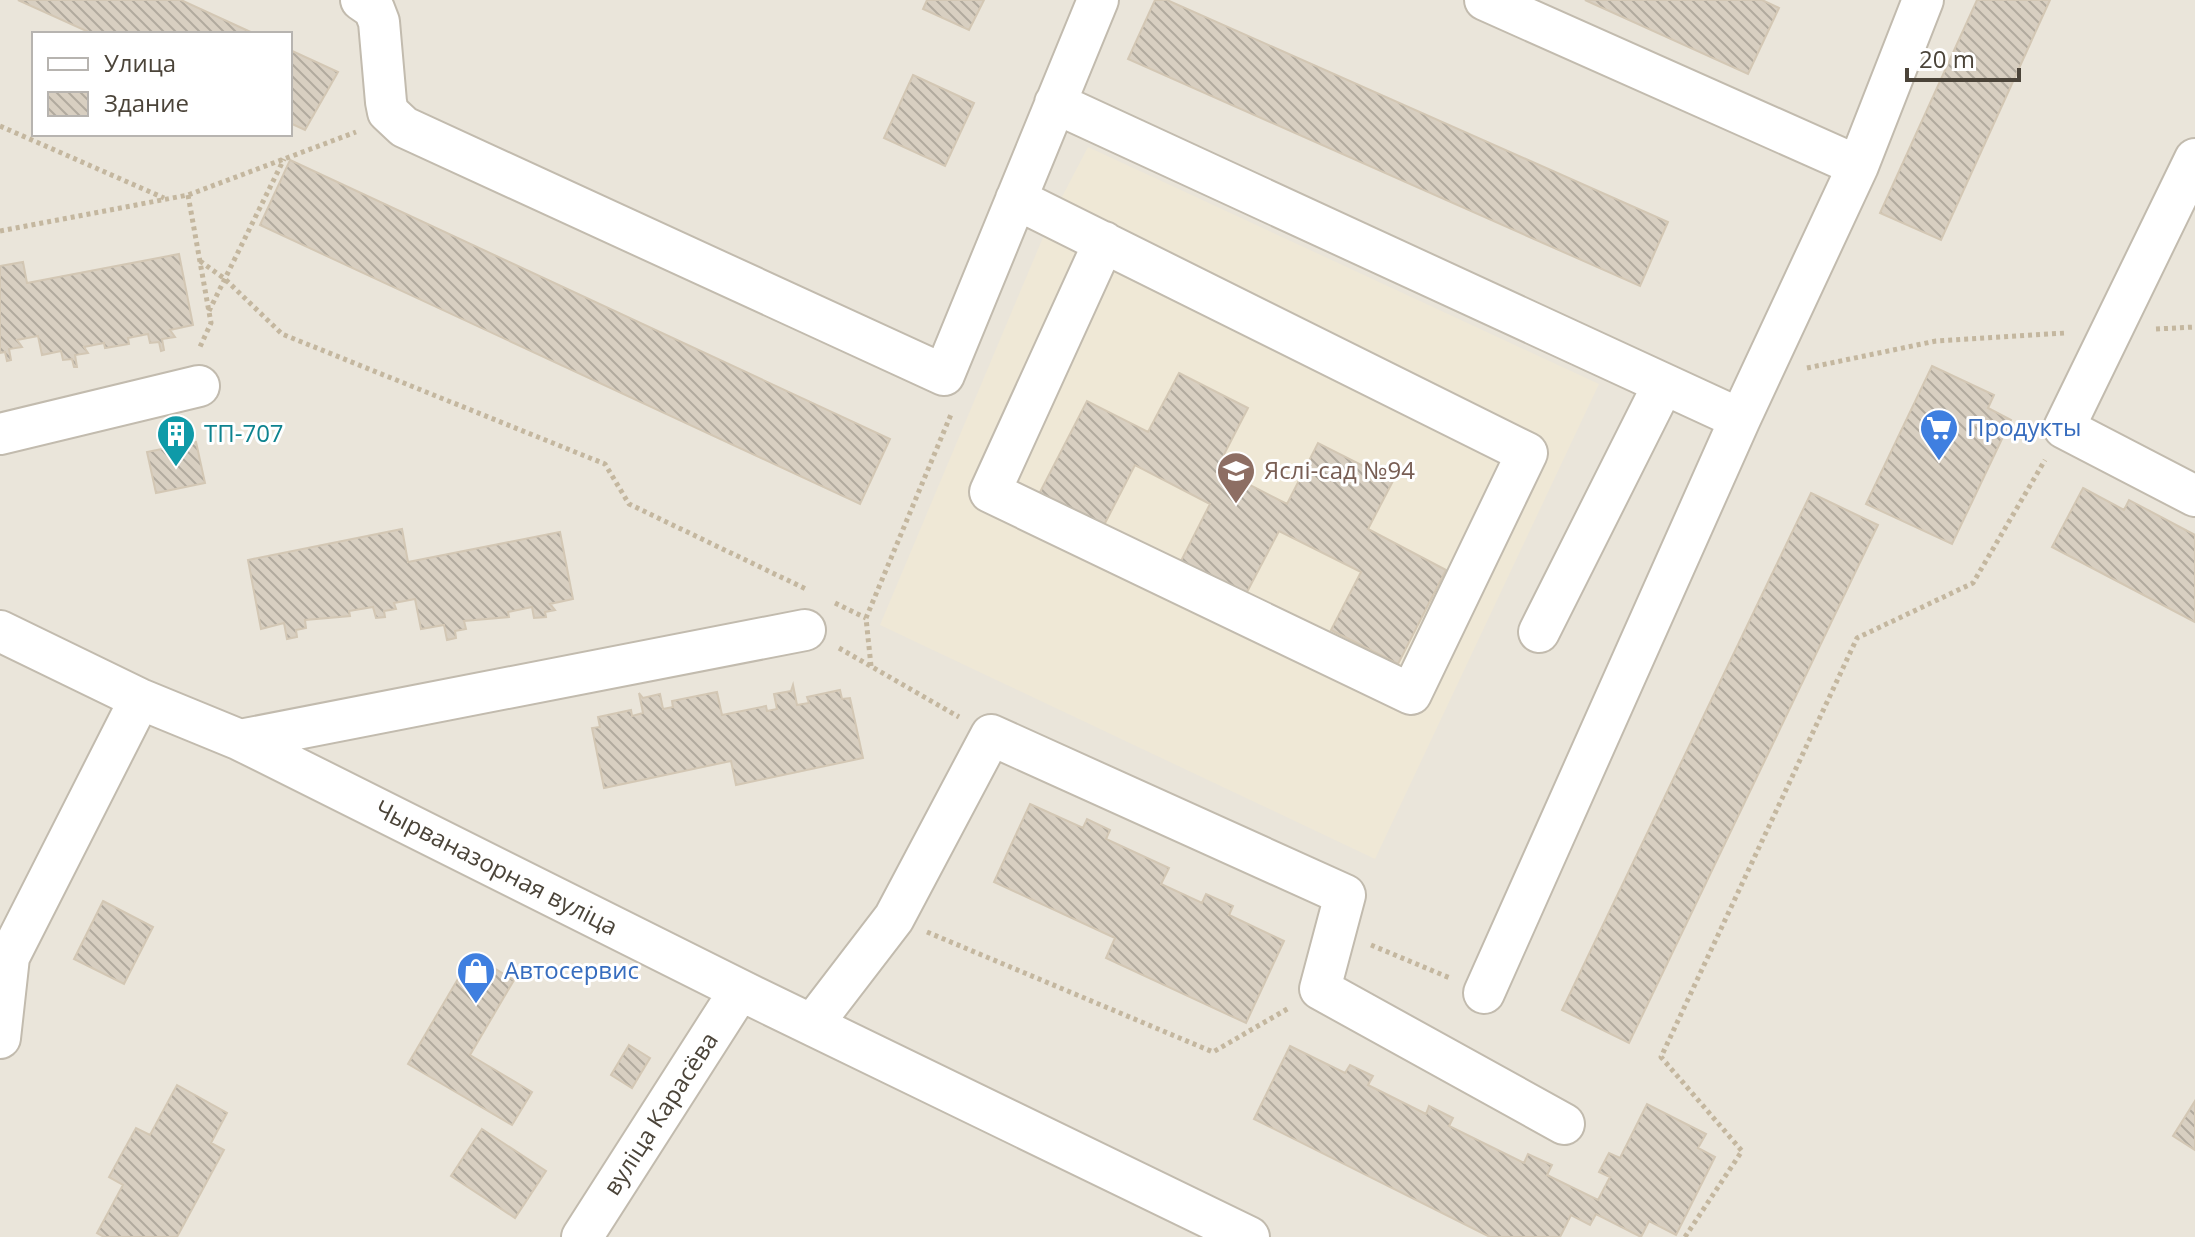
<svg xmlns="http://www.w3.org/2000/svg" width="2195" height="1237" font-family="'Open Sans',sans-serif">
	<defs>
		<pattern id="building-back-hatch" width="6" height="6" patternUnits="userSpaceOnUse" patternTransform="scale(2)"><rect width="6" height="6" fill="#d8cfc1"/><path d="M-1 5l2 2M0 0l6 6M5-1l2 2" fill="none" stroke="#b1aa9e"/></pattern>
	</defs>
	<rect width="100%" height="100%" fill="#f6f3ec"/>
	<path fill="#eae5da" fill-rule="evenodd" d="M0 0H2195V1237H0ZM34 34H290V134H34Z"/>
	<path fill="#efe8d6" d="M1088 147 1599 384 1375 859 880 625 1052 216Z"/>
	<path fill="url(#building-back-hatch)" stroke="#d3c7b4" stroke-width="2" d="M18 0H181L255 34H93Z
		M927 0H984L969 30 923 9Z
		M1155 0H1167L1668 222 1640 286 1128 59Z
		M1585 0H1762L1779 8 1748 74Z
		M1977 0H2050L1941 240 1880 213Z
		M290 50 338 72 305 130 290 123Z
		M913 75 974 103 945 166 884 138Z
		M290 160 890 439 860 504 260 225Z
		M179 254 193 325 170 330 175 337 162 339 164 350 161 351 159 342 150 343 148 334 128 338 129 344 105 348 104 343 84 347 88 353 75 355 77 367H74L72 359 63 360 61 351 42 355 38 336 17 340 22 347 9 349 11 360 7 361 5 352 0 353V266L23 262 27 283Z
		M1932 366 1994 395 1988 408 2011 420 1952 544 1866 504Z
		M1179 373 1248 408 1217 468 1287 504 1318 443 1393 481 1368 529 1446 570 1398 664 1331 630 1361 572 1279 531 1246 594 1181 561 1210 504 1135 465 1102 529 1038 496 1087 401 1148 432Z
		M196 442 205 483 156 493 147 452Z
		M2083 488 2124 510 2129 500 2195 535V622L2052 547Z
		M1811 493 1878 525 1629 1043 1562 1010Z
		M402 529 408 562 560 532 573 599 550 604 555 610 545 612 546 617 534 618 532 607 508 612 509 617 464 621 466 629 455 631 456 638 447 640 444 625 421 629 415 599 394 603 396 609 384 611 385 617 376 618 373 607 349 611 350 616 305 620 306 628 296 630 297 637 287 639 284 623 261 629 248 560Z
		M793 685 797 705 809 703 807 697 840 690 842 699 850 698 863 758 736 785 731 761 604 788 592 728 600 727 598 717 631 710 632 716 643 713 639 693 643 698 660 694 663 709 673 707 672 701 717 692 722 715 766 706 767 711 777 709 774 694 791 691Z
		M1030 804 1083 828 1087 819 1110 830 1106 839 1169 868 1161 884 1202 903 1206 894 1233 906 1229 915 1284 941 1246 1023 1106 958 1115 938 994 882Z
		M103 901 153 927 124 984 74 959Z
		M472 955 514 980 470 1055 532 1092 512 1125 408 1064Z
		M629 1045 650 1058 632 1088 611 1075Z
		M1290 1046 1345 1073 1350 1065 1373 1076 1368 1085 1426 1114 1429 1106 1453 1118 1449 1126 1524 1163 1528 1154 1552 1165 1547 1175 1598 1200 1610 1177 1599 1172 1609 1153 1620 1158 1647 1104 1706 1134 1698 1148 1715 1157 1676 1235 1649 1221 1641 1237 1596 1214 1590 1225 1571 1215 1560 1237H1490L1254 1119Z
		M177 1085 227 1113 211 1143 224 1150 177 1237H104L97 1233 123 1185 109 1177 136 1128 150 1135Z
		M2195 1101V1150L2173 1136Z
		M482 1129 546 1171 515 1218 451 1176Z"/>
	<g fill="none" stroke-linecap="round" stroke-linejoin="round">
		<defs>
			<path id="minor" d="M361 0 374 9 379 22 386 102 388 112 404 127 944 375 1098 0
				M1485 0 1858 166
				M1055 103 1740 419
				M2195 159 2064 428 2195 496
				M1016 199 1527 453 1411 694 990 492 1104 242
				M0 434 199 386
				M0 631 140 699 240 740 740 990 1249 1237
				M1539 632 1663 385
				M240 740 805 630
				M1484 993 1740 419 1858 166 1923 0
				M812 1025 894 918 991 735 1345 895 1320 989 1564 1124
				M0 1038 9 957 140 699
				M582 1237 740 990"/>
		</defs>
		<use href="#minor" stroke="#c2bbae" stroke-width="44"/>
		<path stroke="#c4b79f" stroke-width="5" stroke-dasharray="4 4" stroke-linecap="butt" d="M0 126 164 198
			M188 195 211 323 199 349
			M0 231 188 195 356 132
			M200 261 225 279 282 334 605 464 629 504 808 590
			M209 311 284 159
			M2156 329 2195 327
			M1807 368 1936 341 2066 333
			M835 603 866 618
			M839 648 959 717
			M871 666 866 618 952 412
			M927 932 1213 1052 1289 1008
			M1371 945 1450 978
			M1685 1237 1742 1151 1661 1057 1857 638 1973 583 2045 460"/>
		<use href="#minor" stroke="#fff" stroke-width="40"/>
	</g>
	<defs>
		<symbol id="supermarket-pin" viewBox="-11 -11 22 30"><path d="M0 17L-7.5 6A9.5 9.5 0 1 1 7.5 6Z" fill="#3f7fe0" stroke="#fff"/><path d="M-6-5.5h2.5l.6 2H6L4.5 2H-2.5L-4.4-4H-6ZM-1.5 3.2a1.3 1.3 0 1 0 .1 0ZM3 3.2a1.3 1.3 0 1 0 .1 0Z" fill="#fff"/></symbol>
		<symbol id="building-pin" viewBox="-11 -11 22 30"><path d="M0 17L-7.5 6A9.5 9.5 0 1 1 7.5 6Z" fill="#0f9aa8" stroke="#fff"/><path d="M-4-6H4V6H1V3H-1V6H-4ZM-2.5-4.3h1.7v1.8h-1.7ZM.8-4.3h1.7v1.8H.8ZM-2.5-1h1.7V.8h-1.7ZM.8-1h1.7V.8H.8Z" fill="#fff"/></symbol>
		<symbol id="school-pin" viewBox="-11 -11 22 30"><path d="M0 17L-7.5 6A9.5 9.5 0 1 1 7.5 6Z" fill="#8d6e63" stroke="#fff"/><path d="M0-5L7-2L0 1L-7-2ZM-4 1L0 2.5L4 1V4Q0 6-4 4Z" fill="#fff"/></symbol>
		<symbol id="shop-pin" viewBox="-11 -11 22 30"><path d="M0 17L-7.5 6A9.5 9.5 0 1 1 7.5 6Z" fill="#3f7fe0" stroke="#fff"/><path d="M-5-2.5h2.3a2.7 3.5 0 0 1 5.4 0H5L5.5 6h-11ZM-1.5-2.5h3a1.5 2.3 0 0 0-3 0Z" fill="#fff"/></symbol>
	</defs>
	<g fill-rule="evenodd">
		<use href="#supermarket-pin" x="1917" y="406" width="44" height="60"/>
		<use href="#building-pin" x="154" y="412" width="44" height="60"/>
		<use href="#school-pin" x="1214" y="449" width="44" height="60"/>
		<use href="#shop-pin" x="454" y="949" width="44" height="60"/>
	</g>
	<g text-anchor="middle" stroke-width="6" stroke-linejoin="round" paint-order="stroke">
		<g font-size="24" fill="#366cbe" stroke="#fff" text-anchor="start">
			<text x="1967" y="436">Продукты</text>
			<text x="504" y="979">Автосервис</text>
		</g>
		<g font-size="24" fill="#0d838f" stroke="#fff" text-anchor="start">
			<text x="204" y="442">ТП-707</text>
		</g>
		<g font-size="24" fill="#785e54" stroke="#fff" text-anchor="start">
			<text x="1264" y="479">Яслі-сад №94</text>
		</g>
		<g font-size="24" fill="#4b4439" stroke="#fff">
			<text transform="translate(496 868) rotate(27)" y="8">Чырваназорная вуліца</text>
			<text transform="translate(661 1114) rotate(-57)" y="8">вуліца Карасёва</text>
		</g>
	</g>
	<rect x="32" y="32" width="260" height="104" fill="#ffffff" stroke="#b7b4b0" stroke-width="2"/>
	<rect x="48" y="58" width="40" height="12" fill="#ffffff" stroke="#b7b4b0" stroke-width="2"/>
	<text x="104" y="72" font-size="24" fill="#4b4439">Улица</text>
	<rect x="48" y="92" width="40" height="24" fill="url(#building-back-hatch)" stroke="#b7b4b0" stroke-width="2"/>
	<text x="104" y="112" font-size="24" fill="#4b4439">Здание</text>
	<path d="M1907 68v12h112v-12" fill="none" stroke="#4b4439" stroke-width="4"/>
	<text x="1919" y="68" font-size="24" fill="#4b4439" stroke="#ffffff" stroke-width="6" paint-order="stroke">20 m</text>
</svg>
